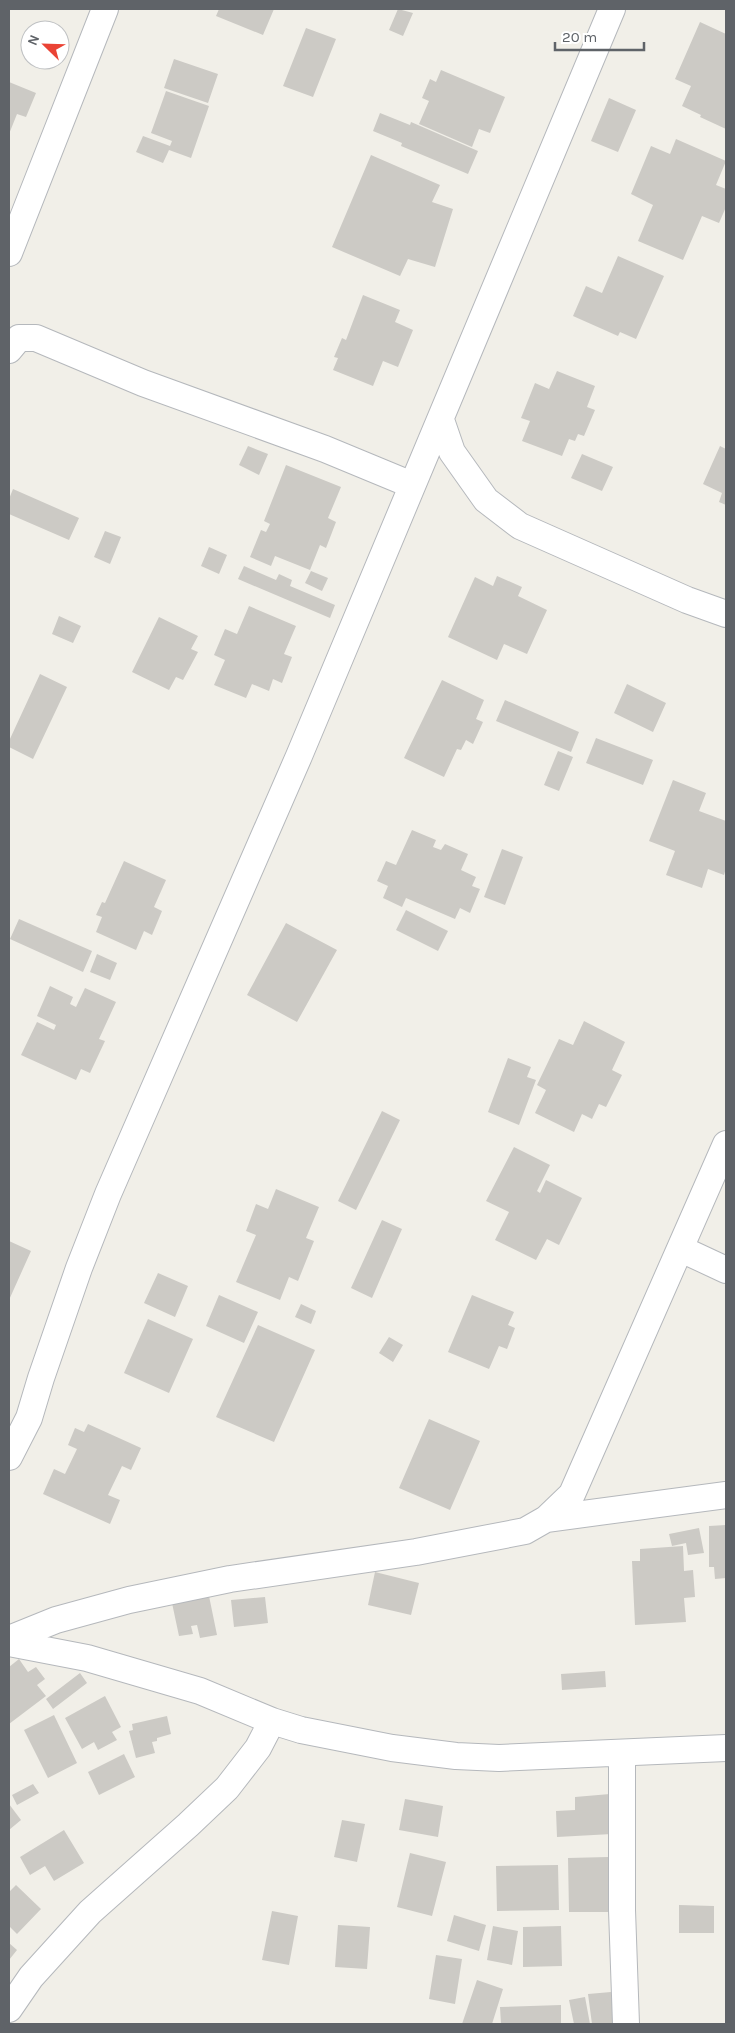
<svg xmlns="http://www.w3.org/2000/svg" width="735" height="2033" font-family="Karla,sans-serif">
	<rect width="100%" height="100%" fill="#f1efe8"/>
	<path fill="#cccac5" d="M219 9H274L263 35 216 16Z
		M398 9 413 13 403 36 389 30Z
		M700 22 726 34V129L700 117 701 115 682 106 691 86 675 79Z
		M306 28 336 39 313 97 283 86Z
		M174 59 218 74 208 103 164 88Z
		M441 70 505 97 490 133 479 129 472 147 419 124 429 101 422 98 430 79 436 82Z
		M9 82 36 93 26 117 17 114 9 134Z
		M166 91 209 106 191 158 169 150 163 163 136 152 143 136 170 146 172 141 151 133Z
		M609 98 636 110 618 152 591 141Z
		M380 113 410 125 411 122 478 151 468 174 401 146 402 143 373 131Z
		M676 139 726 161 716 185 726 189V207L719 223 702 216 683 260 638 241 653 205 631 194 651 146 670 154Z
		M371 155 440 185 432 202 453 209 435 267 408 259 400 276 332 247Z
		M618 256 664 276 636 339 620 332 618 336 573 316 586 286 602 293Z
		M363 295 400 310 395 322 413 330 398 367 383 361 373 386 333 370 338 358 334 357 342 338 346 340Z
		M557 371 595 386 587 407 595 410 584 436 578 434 575 441 569 439 562 456 522 441 530 421 521 418 535 383 549 389Z
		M248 446 268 454 259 475 239 465Z
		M720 446 726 449V505L719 502 722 493 703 484Z
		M582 454 613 467 602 491 571 478Z
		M286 465 341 487 328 518 336 522 326 548 320 545 310 570 275 556 271 566 250 557 261 530 266 532 270 524 264 521Z
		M13 489 79 518 69 540 9 514V499Z
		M105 531 121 537 110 564 94 557Z
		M209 547 227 555 219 574 201 566Z
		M244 566 276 580 279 574 292 580 290 586 335 605 330 618 238 579Z
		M311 571 328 578 322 591 305 583Z
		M497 576 522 587 518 596 547 610 527 654 504 644 497 660 448 637 475 577 493 586Z
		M249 606 296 626 284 654 292 657 282 683 273 679 269 691 252 684 246 698 214 685 225 660 214 655 225 629 237 634Z
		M59 616 81 626 73 643 52 634Z
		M159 617 198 636 191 649 198 652 183 680 176 677 169 690 132 672Z
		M40 674 67 687 33 759 9 747V741Z
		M442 680 484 700 476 719 483 722 473 744 466 740 461 750 457 749 444 777 404 758Z
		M627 684 666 703 653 732 614 713Z
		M505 700 579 732 571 752 496 721Z
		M596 738 653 760 643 785 586 763Z
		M558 751 573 757 559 791 544 785Z
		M673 780 706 793 699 811 726 821V868L724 875 708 869 702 888 666 875 675 851 649 841Z
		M412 830 436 840 433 847 441 850 445 844 468 854 461 870 476 877 472 886 480 889 470 913 460 908 455 919 406 898 402 907 383 898 388 886 377 881 386 861 396 865Z
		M502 849 523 857 505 905 484 897Z
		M124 861 166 880 154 907 162 911 152 935 144 931 136 950 96 932 102 917 96 915 102 902 105 903Z
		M406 910 448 931 438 951 396 930Z
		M19 919 92 951 83 972 10 939Z
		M286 923 337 950 297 1022 247 995Z
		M97 954 117 963 110 980 90 972Z
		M50 986 73 997 70 1004 76 1007 85 988 116 1002 99 1039 105 1041 90 1073 81 1069 76 1080 21 1055 37 1022 54 1030 56 1025 37 1016Z
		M584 1021 625 1042 612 1070 622 1075 606 1107 599 1104 592 1119 582 1114 574 1132 535 1113 546 1090 537 1085 559 1039 573 1045Z
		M508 1058 531 1067 527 1077 536 1080 519 1125 488 1112Z
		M382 1111 400 1120 356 1210 338 1201Z
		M514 1147 550 1165 537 1191 540 1193 546 1180 582 1198 559 1245 547 1239 536 1260 495 1240 509 1212 486 1201Z
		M276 1189 319 1207 306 1238 314 1241 298 1281 289 1277 280 1300 236 1282 256 1235 246 1231 256 1204 268 1209Z
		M382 1220 402 1229 372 1298 351 1288Z
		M9 1241 31 1251 9 1300Z
		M158 1273 188 1286 175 1317 144 1303Z
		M219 1295 258 1312 244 1343 206 1326Z
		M472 1295 514 1312 508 1325 515 1328 507 1349 499 1346 489 1369 448 1352Z
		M301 1304 316 1311 311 1324 295 1317Z
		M148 1319 193 1339 169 1393 124 1373Z
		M258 1325 315 1350 274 1442 216 1417Z
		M389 1337 403 1345 393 1362 379 1353Z
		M429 1419 480 1441 450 1510 399 1488Z
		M88 1424 141 1448 131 1470 122 1466 108 1495 120 1500 110 1524 43 1494 54 1469 65 1474 77 1449 68 1445 75 1428 84 1432Z
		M726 1525V1578L715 1579 714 1567H709V1526Z
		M699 1528 704 1553 688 1555 686 1543 672 1546 669 1534Z
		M683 1546 684 1571 693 1570 695 1597 684 1598 686 1622 635 1625 632 1561H640V1549Z
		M375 1572 419 1583 411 1615 368 1605Z
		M209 1596 217 1635 200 1638 197 1625 191 1626 193 1634 179 1636 172 1603Z
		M265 1597 268 1623 234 1627 231 1600Z
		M19 1659 28 1672 36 1667 45 1679 37 1685 46 1696 9 1724V1667Z
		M605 1671 606 1687 562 1690 561 1674Z
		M80 1673 87 1683 53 1709 46 1699Z
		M105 1696 121 1727 112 1732 117 1740 98 1750 94 1742 82 1749 65 1718Z
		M54 1715 77 1763 48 1778 24 1730Z
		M167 1716 171 1734 157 1738V1741L152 1742 155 1753 136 1758 129 1731 133 1730 132 1724Z
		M124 1754 135 1777 99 1795 88 1772Z
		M33 1784 39 1793 17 1805 12 1795Z
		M610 1794 612 1834 557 1837 556 1811 575 1810V1797Z
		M405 1799 443 1806 438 1837 399 1830Z
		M9 1804 21 1820 9 1830Z
		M342 1820 365 1824 357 1862 334 1857Z
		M64 1830 84 1863 54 1881 45 1866 30 1875 20 1857Z
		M410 1853 446 1862 432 1916 397 1907Z
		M608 1857V1912H569L568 1858Z
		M558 1865 559 1910 497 1911 496 1866Z
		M16 1885 41 1909 17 1934 9 1926V1892Z
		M679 1905 714 1906V1933H679Z
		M272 1911 298 1916 289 1965 262 1960Z
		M454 1915 486 1925 479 1951 447 1941Z
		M338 1925 370 1927 367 1969 335 1967Z
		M493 1926 518 1931 512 1965 487 1960Z
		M561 1926 562 1966 523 1967V1927Z
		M9 1943 17 1950 9 1960Z
		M436 1955 462 1959 455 2004 429 1999Z
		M477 1980 503 1989 492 2024H462Z
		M611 1992 615 2024H592L588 1994Z
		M585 1997 590 2024H574L569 2000Z
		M561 2005V2024H501L500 2007Z"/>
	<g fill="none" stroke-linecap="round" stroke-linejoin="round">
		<defs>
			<path id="street" d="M9 253 105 9
				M9 350 19 338H36L143 383 325 449 412 485
				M441 420 452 452 486 500 520 526 687 600 726 614
				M681 1249 726 1270
				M9 1457 29 1418 41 1378 79 1268 108 1194 299 756 612 9
				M546 1519 726 1495
				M9 1639 56 1620 129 1600 230 1579 416 1552 525 1531 546 1519 572 1494 726 1144
				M9 1643 87 1658 200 1691 272 1721 301 1730 392 1748 456 1756 499 1758 726 1748
				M622 1753V1910L626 2024
				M9 2009 31 1977 90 1912 188 1825 227 1788 258 1748 272 1721"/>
		</defs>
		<use href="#street" stroke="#b5b8bc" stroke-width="28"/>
		<use href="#street" stroke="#fff" stroke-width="26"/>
	</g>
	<rect width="735" height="2033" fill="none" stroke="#5f6368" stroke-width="20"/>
	<g transform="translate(45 45) rotate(293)"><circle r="24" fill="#ffffff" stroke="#bfc1c3"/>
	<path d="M0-4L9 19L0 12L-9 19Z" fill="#ea4335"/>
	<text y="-8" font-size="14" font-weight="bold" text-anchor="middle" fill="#5f6368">N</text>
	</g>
	<path d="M555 42v8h89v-8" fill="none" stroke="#5f6368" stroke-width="2.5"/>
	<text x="562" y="42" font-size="15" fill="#5f6368" stroke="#ffffff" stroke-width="4" paint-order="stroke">20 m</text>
</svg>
